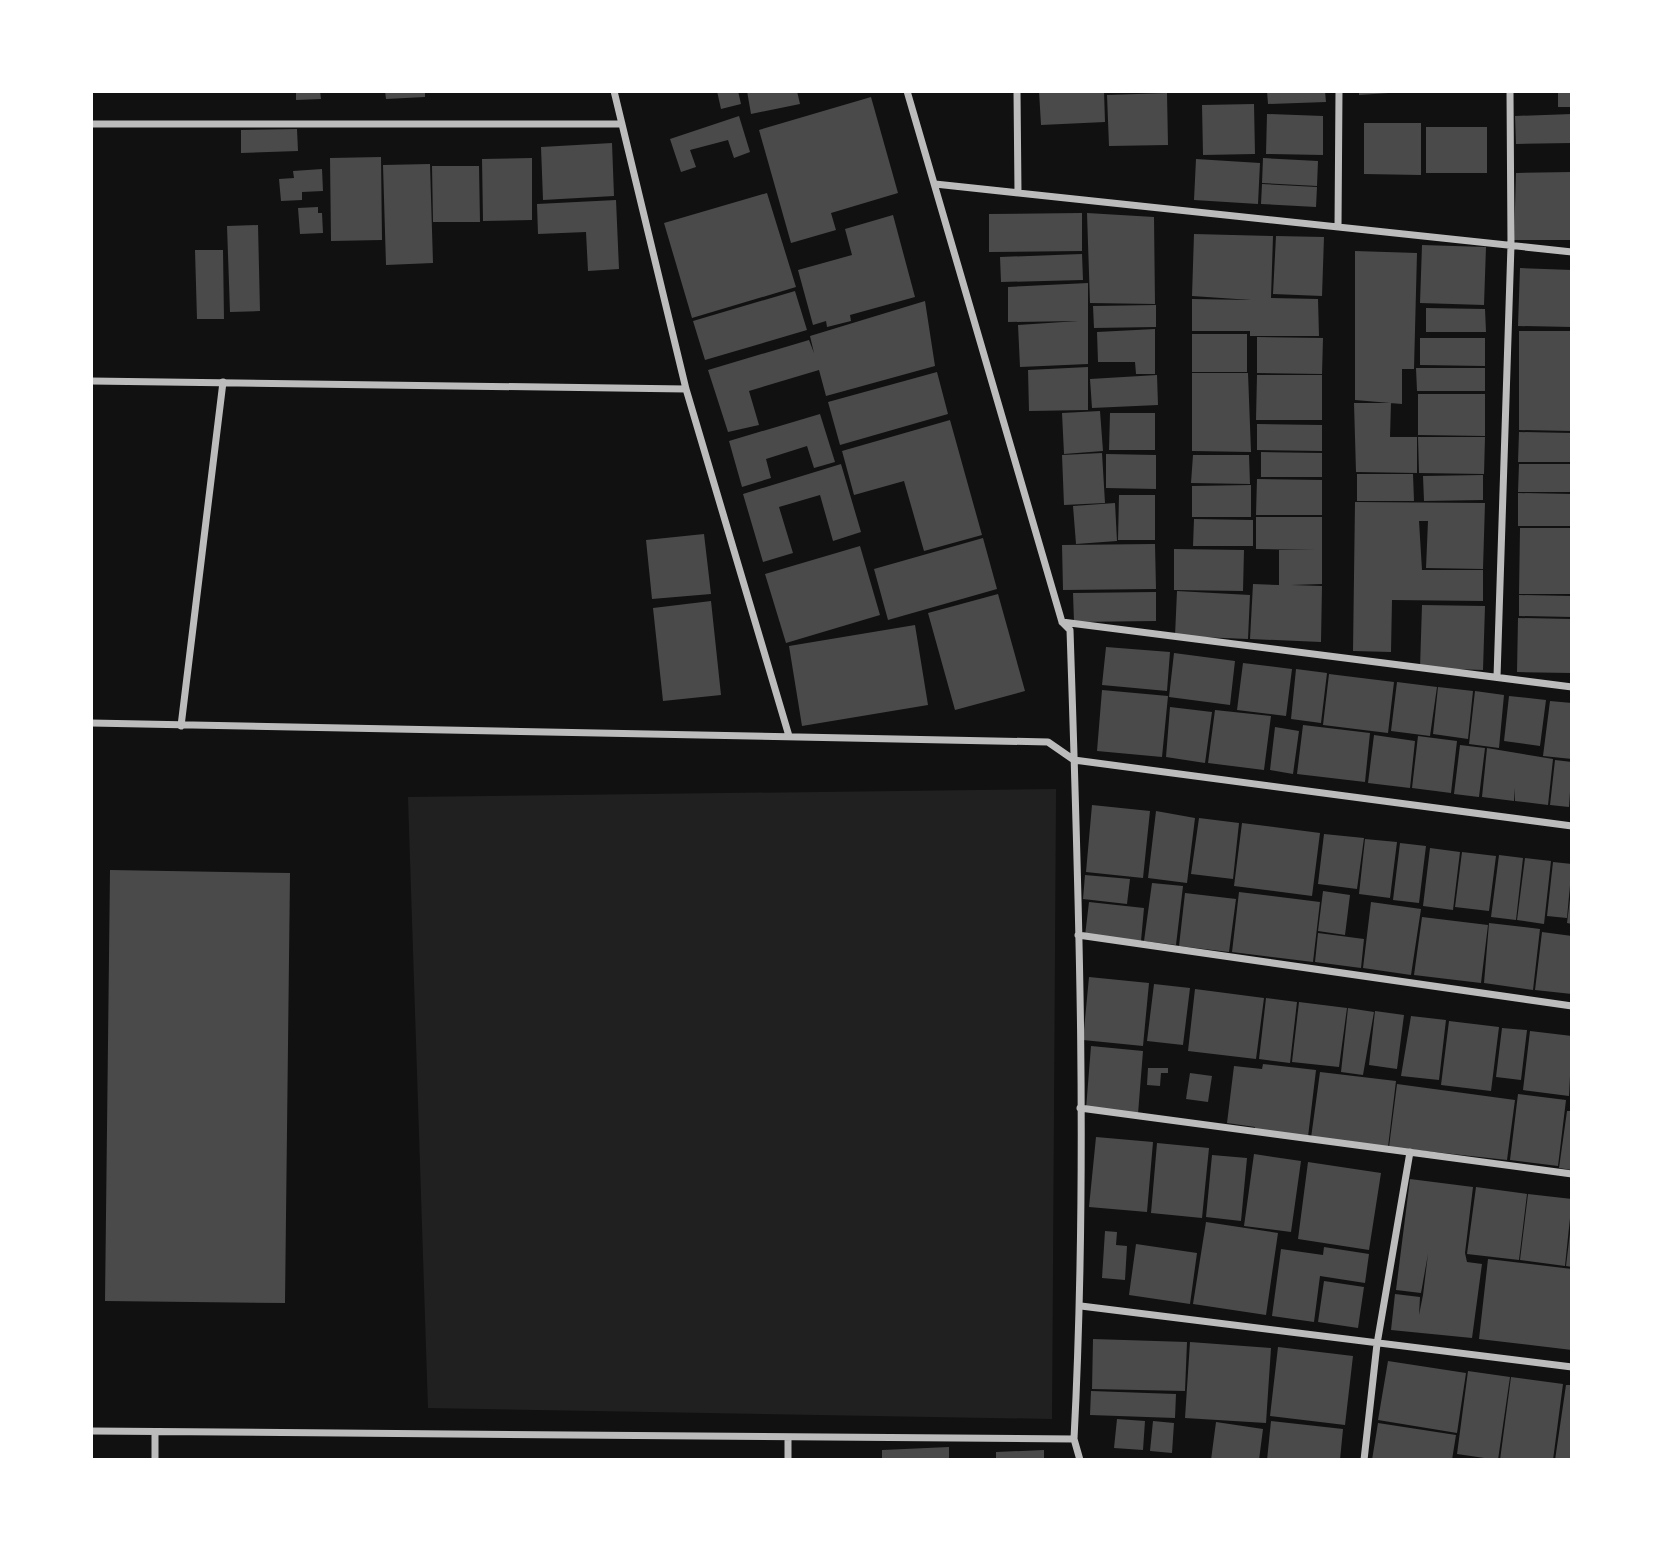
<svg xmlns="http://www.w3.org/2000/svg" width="1663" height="1551" font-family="Figtree,sans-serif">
	<rect width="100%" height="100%" fill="#111"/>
	<path fill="#202020" d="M1056 789 1052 1419 428 1408 408 797Z"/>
	<path fill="#4a4a4a" d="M296 91H320L321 99 296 100Z
		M385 91H425V97L386 99Z
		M717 91H738L741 104 721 109Z
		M747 91H797L800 104 751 114Z
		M1039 91H1104L1105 122 1041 125Z
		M1267 91H1325L1326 102 1268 104Z
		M1359 91H1389V93L1359 95Z
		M1558 91H1572V107H1558Z
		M1167 93 1168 145 1109 146 1107 95Z
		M871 97 898 193 831 213 836 230 791 243 759 130Z
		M1254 104 1255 154 1203 155 1202 105Z
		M1267 114 1323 116V155L1266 154Z
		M1572 114V143L1516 144 1515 116Z
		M739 116 750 152 734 158 728 140 690 150 696 167 681 172 670 139Z
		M1364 123H1421V175L1364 174Z
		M1426 127H1487V173H1426Z
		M297 129 298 151 241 153V130Z
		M612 143 614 196 543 200 541 147Z
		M381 157 382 240 331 241 330 158Z
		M532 158V220L483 221 482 159Z
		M1263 158 1318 161 1317 186 1262 183Z
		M1196 159 1260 163 1258 204 1194 200Z
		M430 164 433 263 386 265 383 165Z
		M432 166H479L480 222H433Z
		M322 169 323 191 302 192V200L281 201 279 179 294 178 293 171Z
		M1572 172V240H1514L1516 173Z
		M1262 184 1317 187 1316 207 1261 204Z
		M767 193 796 287 692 318 664 223Z
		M616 200 619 269 588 271 586 232 538 234 537 204Z
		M318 207V213H322L323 233 300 234 298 208Z
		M1082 213V251L989 252V214Z
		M1087 213 1154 217 1155 304 1090 303Z
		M893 215 915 297 850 315 851 321 827 327 826 321 813 325 798 270 852 255 845 229Z
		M258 225 260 311 230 312 227 226Z
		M1194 234 1273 236 1271 298 1318 299 1319 336H1250V331H1192V299L1251 300 1192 296Z
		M1276 236 1324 237 1322 296 1273 294Z
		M1422 245 1486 247 1484 305 1420 303Z
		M195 250H223L224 319H197Z
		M1355 251 1417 253 1414 369H1402V404L1355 400Z
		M1082 254 1083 280 1001 282 1000 257Z
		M1520 268 1572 270V327L1518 326Z
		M1088 283V364L1020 367 1018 325 1078 321 1008 322V287Z
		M795 291 807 330 705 360 693 321Z
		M925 301 935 366 826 396 819 370 749 391 759 425 728 432 708 370 809 340 814 353 810 336Z
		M1156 305V327L1094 328 1093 306Z
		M1426 308 1485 309 1486 332H1426Z
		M1155 329V374H1136L1135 362H1098L1097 332Z
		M1519 331H1571L1572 431 1519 430Z
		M1192 334H1247V372H1192Z
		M1257 337 1323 338 1322 374 1257 373Z
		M1420 338H1485V366L1420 365Z
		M1088 367V410L1029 411 1028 370Z
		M1416 368H1485V391H1417Z
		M937 372 948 414 840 445 828 402Z
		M1192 373H1248L1251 452 1192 451Z
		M1157 375 1158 405 1092 408 1090 379Z
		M1257 375H1322V420H1256Z
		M1418 394H1485V436L1418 435Z
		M1354 403H1391L1390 437H1417V473L1356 472Z
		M1100 411 1103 451 1064 454 1062 413Z
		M1110 413H1155V450H1109Z
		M820 414 835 462 814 468 807 446 766 459 771 478 742 487 729 441Z
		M950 420 982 535 924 551 904 481 854 495 842 451Z
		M1257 424 1322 425V451L1257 450Z
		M1519 432 1572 433V462H1518Z
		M1418 437H1485L1484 474 1419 473Z
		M1261 452 1322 453V477H1261Z
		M1102 453 1105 503 1064 505 1062 455Z
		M1106 454 1156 455V489L1106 488Z
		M1193 455H1249L1250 484 1191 483Z
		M841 464 861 532 833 541 820 495 779 507 793 553 763 562 743 494Z
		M1519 464H1572V492H1518Z
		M1357 474H1413L1414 501H1357Z
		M1483 475V500L1424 501 1423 476Z
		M1257 479 1322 480V515H1256Z
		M1251 485V517H1192V486Z
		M1518 493 1572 494V526H1518Z
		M1119 495H1155V540H1118Z
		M1355 502 1485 503 1483 569 1426 568 1428 521H1419L1422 570H1483V601L1392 600 1391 652 1353 651Z
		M1115 503 1117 541 1076 544 1073 506Z
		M1256 517H1322V584L1291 585 1322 586 1321 642 1250 639 1253 584 1279 585V550H1316L1256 549Z
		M1194 519 1253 520V546H1193Z
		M1520 528H1572V594H1519Z
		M704 534 711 594 652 599 646 540Z
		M983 538 997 589 888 620 874 569Z
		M1155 544 1156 589 1063 590 1062 545Z
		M860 546 880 615 786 643 765 574Z
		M1174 549 1244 550 1243 591 1174 590Z
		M1177 591 1250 595 1248 639 1175 636Z
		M1156 592V621L1074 622 1073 593Z
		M998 594 1025 691 955 710 928 613Z
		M1519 595 1572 596V617L1519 616Z
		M711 601 721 695 663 701 653 608Z
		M1422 605 1485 606 1483 670 1420 668Z
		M1518 618 1572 619V673L1517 672Z
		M915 625 928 705 802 726 789 646Z
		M1106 647 1170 652 1167 691 1102 685Z
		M1174 653 1235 661 1230 705 1169 697Z
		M1243 663 1292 669 1286 716 1237 710Z
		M1296 669 1327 673 1321 723 1291 719Z
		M1329 674 1394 682 1388 733 1323 725Z
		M1397 682 1437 687 1430 736 1391 731Z
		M1438 687 1473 691 1468 739 1433 734Z
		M1102 690 1168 696 1162 757 1097 751Z
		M1475 691 1504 695 1499 748 1469 744Z
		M1509 696 1546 700 1540 746 1504 741Z
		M1550 701 1572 703V759L1543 756Z
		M1170 707 1212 712 1205 763 1166 757Z
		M1215 710 1271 716 1264 770 1208 763Z
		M1303 725 1370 733 1365 782 1297 774Z
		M1275 727 1299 731 1293 774 1270 770Z
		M1374 735 1415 741 1410 788 1368 783Z
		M1418 736 1457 741 1451 793 1412 788Z
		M1460 745 1485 748 1479 797 1454 794Z
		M1487 748 1553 759 1548 805 1515 801V788L1514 801 1482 797Z
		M1555 760 1572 762 1569 807 1550 805Z
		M1092 805 1150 811 1143 878 1086 872Z
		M1156 811 1195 818 1187 883 1148 878Z
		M1199 818 1239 823 1233 879 1191 874Z
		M1242 823 1320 833 1312 896 1234 886Z
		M1324 834 1364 838 1357 889 1318 884Z
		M1365 839 1397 842 1390 898 1359 894Z
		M1400 843 1426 846 1419 903 1393 900Z
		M1430 848 1460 852 1453 910 1423 906Z
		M1462 852 1496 856 1489 911 1455 907Z
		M1499 855 1523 858 1516 920 1491 917Z
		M1525 858 1551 861 1544 924 1517 920Z
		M1553 862 1572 864 1567 918 1547 916Z
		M110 870 290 873 285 1303 105 1301Z
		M1085 875 1130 879 1127 904 1083 899Z
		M1152 883 1183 886 1176 945 1144 941Z
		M1323 891 1350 895 1345 935 1318 931Z
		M1239 892 1320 902 1313 962 1232 952Z
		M1185 893 1236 899 1229 952 1179 946Z
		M1570 899H1572V924L1567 923Z
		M1089 902 1144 908 1141 941 1085 936Z
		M1371 902 1421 909 1411 975 1363 968Z
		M1422 917 1488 925 1481 983 1414 975Z
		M1489 923 1540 929 1533 990 1484 983Z
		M1542 932 1572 936V994L1535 990Z
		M1318 933 1364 939 1361 968 1315 962Z
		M1089 977 1149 983 1143 1046 1083 1040Z
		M1154 984 1190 988 1183 1045 1147 1041Z
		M1195 989 1264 998 1256 1059 1188 1051Z
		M1266 998 1297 1002 1290 1063 1259 1059Z
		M1299 1002 1347 1008 1339 1067 1292 1062Z
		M1348 1008 1374 1012 1363 1075 1341 1072Z
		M1375 1011 1404 1015 1397 1069 1369 1065Z
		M1411 1016 1446 1020 1439 1080 1401 1076Z
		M1449 1021 1499 1027 1491 1091 1441 1085Z
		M1502 1028 1527 1030 1521 1080 1496 1077Z
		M1530 1031 1572 1036 1569 1096 1523 1090Z
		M1091 1046 1143 1051 1138 1114 1086 1109Z
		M1263 1064 1316 1070 1308 1137 1255 1131V1127L1227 1123 1234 1066 1262 1069Z
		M1148 1068H1168V1073H1161L1160 1086 1147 1085Z
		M1320 1072 1396 1081 1388 1147 1311 1138Z
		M1190 1073 1212 1076 1208 1102 1186 1099Z
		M1397 1084 1515 1100 1507 1160 1389 1147Z
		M1518 1094 1566 1100 1558 1166 1510 1160Z
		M1567 1111H1572V1170L1559 1168Z
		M1096 1137 1153 1142 1147 1212 1089 1207Z
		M1157 1143 1209 1148 1202 1218 1151 1213Z
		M1254 1154 1301 1161 1291 1232 1244 1226Z
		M1212 1155 1247 1158 1241 1221 1206 1217Z
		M1308 1162 1381 1173 1369 1250 1298 1239Z
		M1410 1179 1473 1187 1465 1253 1467 1262 1482 1264 1472 1338 1391 1330 1395 1294 1420 1297 1419 1315 1423 1295 1428 1254 1421 1293 1396 1290Z
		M1476 1187 1527 1194 1519 1260 1467 1254Z
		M1528 1194 1572 1199 1565 1266 1520 1260Z
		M1206 1222 1278 1233 1266 1315 1193 1304Z
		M1105 1231 1117 1232 1116 1245 1127 1246 1125 1280 1102 1278Z
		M1570 1233H1572V1267L1566 1266Z
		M1136 1244 1197 1253 1190 1304 1129 1295Z
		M1324 1247 1369 1254 1365 1283 1320 1276 1314 1322 1272 1316 1281 1249 1323 1255Z
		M1488 1259 1572 1269V1350L1479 1339Z
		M1324 1281 1364 1287 1358 1328 1318 1322Z
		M1093 1339 1187 1342 1185 1391 1092 1389Z
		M1190 1342 1271 1348 1266 1423 1185 1418Z
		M1278 1347 1353 1356 1345 1425 1270 1416Z
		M1388 1361 1466 1373 1457 1433 1378 1420Z
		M1468 1371 1510 1377 1498 1460 1457 1454Z
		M1511 1377 1563 1384 1553 1460H1500Z
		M1566 1385H1572V1460H1555Z
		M1091 1391 1176 1394 1175 1418 1090 1415Z
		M1117 1419 1145 1421 1143 1450 1114 1448Z
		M1153 1421 1174 1423 1172 1453 1150 1451Z
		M1271 1421 1343 1429 1340 1460H1267Z
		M1216 1422 1263 1429 1259 1460H1211Z
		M1378 1423 1456 1435 1452 1460H1372Z
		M949 1447V1460H882V1450Z
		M1044 1450V1460H996V1452Z"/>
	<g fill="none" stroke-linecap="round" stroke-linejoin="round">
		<path stroke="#bcbcbc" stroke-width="7" d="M614 91 686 389 789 736
			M907 91 1062 622 1070 630C1079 899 1088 1170 1074 1439L1080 1460
			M1017 91 1018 193
			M91 124H622
			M935 184 1572 252
			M1338 227 1339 91
			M91 381 686 389
			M1062 622 1572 687
			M1497 677 1511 245 1510 91
			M91 723 1048 742 1074 760 1572 826
			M181 726 223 382
			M1078 935 1572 1006
			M1080 1108 1572 1174
			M1081 1306 1572 1367
			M91 1431 1074 1439
			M155 1432V1460
			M788 1460V1437
			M1364 1460 1377 1344 1410 1152"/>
	</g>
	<rect width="1663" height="1551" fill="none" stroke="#ffffff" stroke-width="186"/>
</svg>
